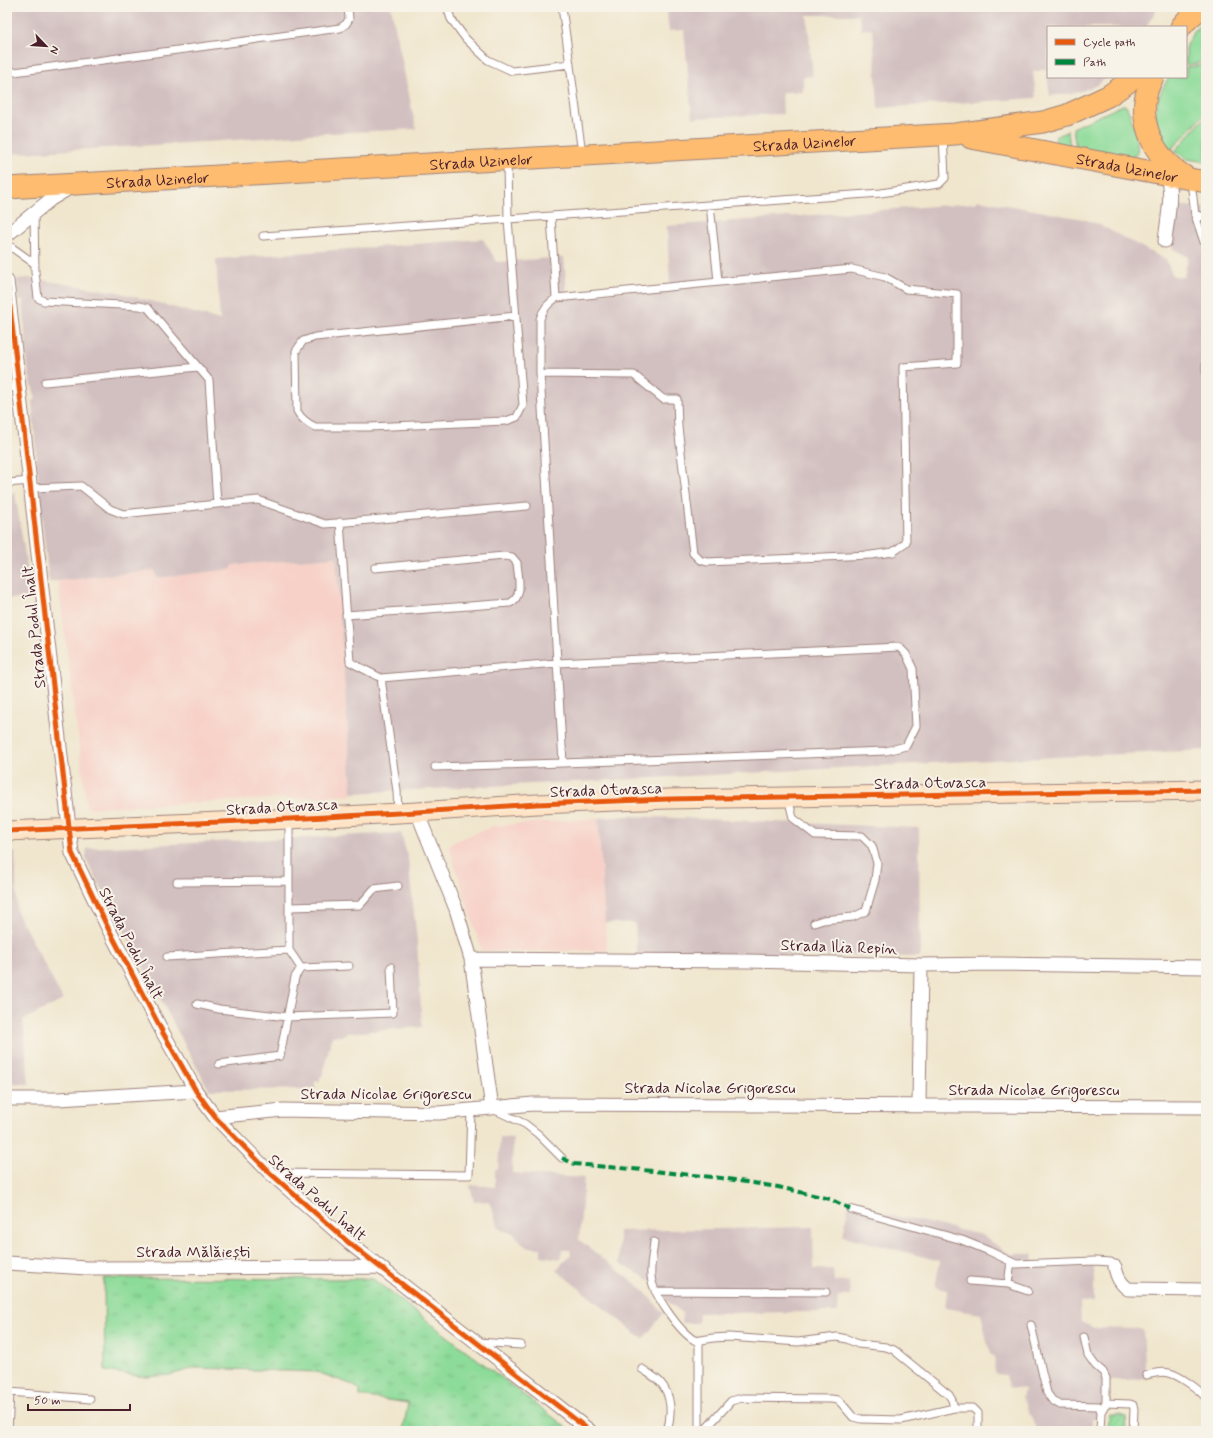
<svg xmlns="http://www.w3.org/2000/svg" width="1213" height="1438" font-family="Mynerve,sans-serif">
	<defs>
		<pattern id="park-tufts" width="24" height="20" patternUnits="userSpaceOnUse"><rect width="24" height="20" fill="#8ddb99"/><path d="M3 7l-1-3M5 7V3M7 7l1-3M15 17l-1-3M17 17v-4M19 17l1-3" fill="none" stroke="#7bbc84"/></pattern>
		<pattern id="garden-furrows" width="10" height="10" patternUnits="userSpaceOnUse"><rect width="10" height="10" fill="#8ddb99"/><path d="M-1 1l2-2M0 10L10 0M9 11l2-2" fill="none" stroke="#7bbc84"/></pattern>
	</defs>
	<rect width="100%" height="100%" fill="#f7f3e8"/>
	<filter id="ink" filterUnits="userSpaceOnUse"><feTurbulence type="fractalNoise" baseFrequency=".025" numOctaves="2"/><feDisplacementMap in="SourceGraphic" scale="8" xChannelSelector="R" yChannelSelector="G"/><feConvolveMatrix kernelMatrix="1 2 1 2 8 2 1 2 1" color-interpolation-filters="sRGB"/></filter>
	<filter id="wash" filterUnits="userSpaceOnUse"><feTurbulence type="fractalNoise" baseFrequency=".012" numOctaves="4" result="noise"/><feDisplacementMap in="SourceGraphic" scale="16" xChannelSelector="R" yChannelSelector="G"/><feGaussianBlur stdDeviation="0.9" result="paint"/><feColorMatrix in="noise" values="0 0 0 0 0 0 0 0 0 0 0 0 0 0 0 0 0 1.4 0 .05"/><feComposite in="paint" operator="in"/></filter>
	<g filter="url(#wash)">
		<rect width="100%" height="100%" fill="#f0e6cd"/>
		<path fill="#f7d1c8" d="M336 557 352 795 87 808 58 581 155 570 157 578 232 569V565Z
			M598 818 607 951H482L449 847 451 843 493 826Z"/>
		<path fill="#d2bfc0" d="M7 7H391L416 129 310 134 236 140 7 154Z
			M666 7H1158L1146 27H1048V77H1107L1097 85 1079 92 1050 96 1046 69 1033 72 1036 98 878 108 873 29 861 30V23L858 15H807L813 76 803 77V92H782L783 114 692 118 684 30 669 31Z
			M979 200 1083 219 1098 224 1166 260 1173 276 1184 277 1188 257 1172 248 1177 205 1204 208 1206 220V750L951 762 634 779 352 793 336 557 232 565V569L157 578 155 570 49 582 40 502 32 401 36 399 29 375 27 360 23 300H18L17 279 30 278 109 291 110 290 220 320 216 259 483 239 497 262 564 257 567 297 670 286 667 226 974 203Z
			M15 493 32 598 7 599V494Z
			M628 816 919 828 920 957 637 953 635 923H605L598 818Z
			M401 833 408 859 417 940 422 1027 347 1033 341 1036H332L322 1076 320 1077V1081H315V1089L209 1090 86 859 87 848Z
			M15 852 17 912 63 1000 23 1020 29 1084 7 1083V853Z
			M500 1137 513 1138 512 1173 584 1178 579 1240 640 1287 664 1313 643 1339 556 1270 571 1254 570 1250H562L561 1259 541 1256V1248L526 1247 513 1233 501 1230 498 1226 489 1201 474 1202 470 1185 495 1187V1169H498Z
			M849 1202 869 1210 982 1235 1009 1254H1032L1034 1267 1094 1266V1302L1080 1303 1081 1322 1094 1328 1143 1329 1146 1379 1103 1381 1102 1420 1092 1419V1426H1087L1086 1431H1038L1022 1398 1024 1389 1009 1387 1006 1375 994 1374 995 1357 990 1354 981 1314 945 1308 947 1290 935 1287 940 1261 843 1236Z
			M813 1227 814 1269H833L834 1282 849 1281 850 1296H838L837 1312 699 1313 698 1323H682L683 1313 664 1299 660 1286 619 1263V1231Z"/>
		<path fill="#8ddb99" stroke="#6c7d62" d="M1206 18V62L1186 65V45L1195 30Z
			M1206 65V112L1173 148H1169C1149 123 1153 103 1169 77H1186V67Z
			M1123 105H1125C1131 111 1140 147 1137 154L1130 157 1076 149 1073 128Z
			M1206 116V162L1187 159 1175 151Z
			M1068 131 1070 148 1057 144 1055 141 1057 136Z"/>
		<path fill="url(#park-tufts)" stroke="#6c7d62" d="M104 1278 373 1279 571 1431H403L408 1403 360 1396V1390L353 1385 317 1372 196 1368 169 1375 146 1377 105 1371Z"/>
		<path fill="url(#garden-furrows)" stroke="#6c7d62" d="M1110 1415H1119L1126 1417 1127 1431H1108V1420Z"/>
	</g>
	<g filter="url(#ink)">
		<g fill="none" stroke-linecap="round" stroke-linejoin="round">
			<defs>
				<path id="lane" d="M447 7 451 19 466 39 488 60 512 71 570 64
					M562 7 582 153
					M7 73 340 28 346 24 349 19 348 7
					M507 161 508 219 881 193 939 184 945 178 943 135
					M1191 181 1195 215 1206 248
					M710 205 718 281
					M1195 215 1206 217
					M551 216 556 298
					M263 236 508 219 523 405 517 417 506 421 369 427H315C307 423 301 419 297 411L296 351 303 341 315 337 516 316
					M7 244 35 264
					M1206 365V372
					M45 382 198 367
					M7 388 19 387
					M7 483 30 481
					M31 488 81 486 110 509 123 514 217 504 209 380 148 308 140 306 44 301 38 298 35 272 34 213
					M217 504 258 500 325 524 527 506
					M340 522 350 662 381 678 557 663 899 647 906 654 913 669 916 726 906 746 886 751 563 763
					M346 615 510 603C524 597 518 576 517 563L512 557 504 556 375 568
					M381 678 397 791 398 813
					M435 767 563 763 540 374V319C543 309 548 304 556 298L852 269 885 277 906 289 957 294V363L903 367 906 543 893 552 871 555 707 562 700 560 693 553 678 427 677 399H663L634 375 540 374
					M788 797 793 818 815 835 862 836 872 846 877 863 875 880 866 911 853 917 823 920 814 923
					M289 819V950L301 968 349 966
					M177 882 289 881
					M290 907 360 905 374 889 398 886
					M167 957 289 950
					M197 1004 219 1009 287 1017 393 1013 391 967
					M219 1064 280 1056 295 977 301 968
					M495 1110 525 1124 538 1134 562 1158
					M272 1173 469 1175 471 1110
					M850 1209 962 1240 989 1251 1016 1264 1095 1261 1111 1262 1115 1267
					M654 1242C653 1253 650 1265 651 1276 652 1293 680 1333 696 1341L713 1338 729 1337 798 1342 837 1337 847 1339 858 1344 886 1347 894 1350 901 1356 949 1395 952 1400 954 1408
					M970 1281 1008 1284 1011 1262
					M1008 1284 1028 1291
					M655 1291 826 1292
					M1031 1325 1047 1393 1052 1400 1060 1405 1099 1406 1101 1412
					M1084 1337 1088 1355 1095 1365 1103 1372 1106 1378V1403
					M478 1342 521 1345
					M642 1369C648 1373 655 1377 660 1382 672 1395 672 1415 667 1431
					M1147 1375C1154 1373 1162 1371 1169 1373 1179 1375 1200 1390 1206 1398
					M8 1431 10 1392 90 1399
					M699 1431V1340
					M704 1431 731 1401 742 1398 831 1399 838 1400 842 1404 853 1417 861 1419 901 1420 954 1408H973L978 1413V1431
					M1100 1431 1101 1412 1106 1403 1130 1404 1133 1405 1134 1409 1133 1431"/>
				<path id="street" d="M1164 170C1175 191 1167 218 1165 241
					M7 235 51 199 71 187
					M7 281 72 853 108 928 163 1033 196 1091 215 1117 270 1173 348 1242 590 1431
					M417 812 456 909 471 959 492 1108
					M471 959 747 961 921 965 998 964 1206 967
					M7 1099H58L196 1091
					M919 1106 921 965
					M215 1117 283 1110 439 1113 533 1104 1206 1107
					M7 1263 87 1268 380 1267
					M1115 1267C1117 1277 1120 1283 1128 1289L1206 1290"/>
				<path id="secondary" d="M7 831 289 819 417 812 537 804 668 799 1206 790"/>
				<g id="primary">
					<path d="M1181 27 1185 22 1202 7"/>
					<path d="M1153 77C1133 114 1151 157 1186 177"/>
					<path id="s1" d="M971 138 1206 182"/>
					<path id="s2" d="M7 188 955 134 1043 122 1067 115 1108 96 1127 83 1133 77"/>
				</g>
			</defs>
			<use href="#lane" stroke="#9d827c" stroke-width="9"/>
			<use href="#street" stroke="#9d827c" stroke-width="15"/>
			<use href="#secondary" stroke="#9d827c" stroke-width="21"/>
			<use href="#primary" stroke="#9d827c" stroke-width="23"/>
			<use href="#lane" stroke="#fff" stroke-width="7"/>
			<use href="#street" stroke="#fff" stroke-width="13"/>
			<use href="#secondary" stroke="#fee4c5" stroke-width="19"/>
			<use href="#primary" stroke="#fdbc6f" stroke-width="21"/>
			<path stroke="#00873e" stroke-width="4" stroke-dasharray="8 4" stroke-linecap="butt" d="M562 1158 574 1164 643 1170 721 1178 778 1187 830 1199 850 1209"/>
			<defs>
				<path id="cycleway" d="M7 281 72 853 108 928 163 1033 196 1091 215 1117 270 1173 348 1242 590 1431
					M7 831 289 819 417 812 537 804 668 799 1206 790"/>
			</defs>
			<use href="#cycleway" stroke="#f7f3e8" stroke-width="8"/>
			<use href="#cycleway" stroke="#e8590c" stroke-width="5"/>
		</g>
	</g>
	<g text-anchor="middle" stroke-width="4" stroke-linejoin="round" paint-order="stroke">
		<g font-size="16" fill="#4a1f2b" stroke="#f7f3e8">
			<text dy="6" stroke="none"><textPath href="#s2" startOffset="799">Strada Uzinelor</textPath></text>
			<text dy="6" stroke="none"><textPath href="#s2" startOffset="475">Strada Uzinelor</textPath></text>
			<text dy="6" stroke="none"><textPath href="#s1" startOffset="159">Strada Uzinelor</textPath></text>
			<text dy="6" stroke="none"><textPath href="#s2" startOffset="151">Strada Uzinelor</textPath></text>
			<text transform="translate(33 627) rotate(-96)" y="6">Strada Podul Înalt</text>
			<text transform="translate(930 782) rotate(-1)" y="6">Strada Otovasca</text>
			<text transform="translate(606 789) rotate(-2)" y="6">Strada Otovasca</text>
			<text transform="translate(282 806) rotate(-3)" y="6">Strada Otovasca</text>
			<text transform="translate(132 943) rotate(63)" y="6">Strada Podul Înalt</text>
			<text transform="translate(839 946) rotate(2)" y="6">Strada Ilia Repin</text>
			<text x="710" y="1093">Strada Nicolae Grigorescu</text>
			<text x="1034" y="1095">Strada Nicolae Grigorescu</text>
			<text x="386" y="1099">Strada Nicolae Grigorescu</text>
			<text transform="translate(318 1197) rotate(41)" y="6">Strada Podul Înalt</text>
			<text x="193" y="1257">Strada Mălăiești</text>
		</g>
	</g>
	<rect width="1213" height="1438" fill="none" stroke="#f7f3e8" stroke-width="24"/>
	<rect x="1047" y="26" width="140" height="52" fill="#f7f3e8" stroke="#b29e9c"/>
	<rect x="1055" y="39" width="20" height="6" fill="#e8590c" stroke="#b29e9c"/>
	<text x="1083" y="46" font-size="12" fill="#4a1f2b">Cycle path</text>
	<rect x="1055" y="59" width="20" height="6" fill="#00873e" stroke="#b29e9c"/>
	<text x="1083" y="66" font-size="12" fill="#4a1f2b">Path</text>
	<g transform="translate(46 46) rotate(115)" stroke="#f7f3e8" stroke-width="3" paint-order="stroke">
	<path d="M0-3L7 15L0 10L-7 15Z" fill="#4a1f2b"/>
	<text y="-6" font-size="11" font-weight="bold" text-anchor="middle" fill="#4a1f2b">N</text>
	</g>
	<path d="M28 1404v6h102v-6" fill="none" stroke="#4a1f2b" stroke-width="2"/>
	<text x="34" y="1404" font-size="12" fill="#4a1f2b" stroke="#f7f3e8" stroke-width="3" paint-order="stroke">50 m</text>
</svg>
